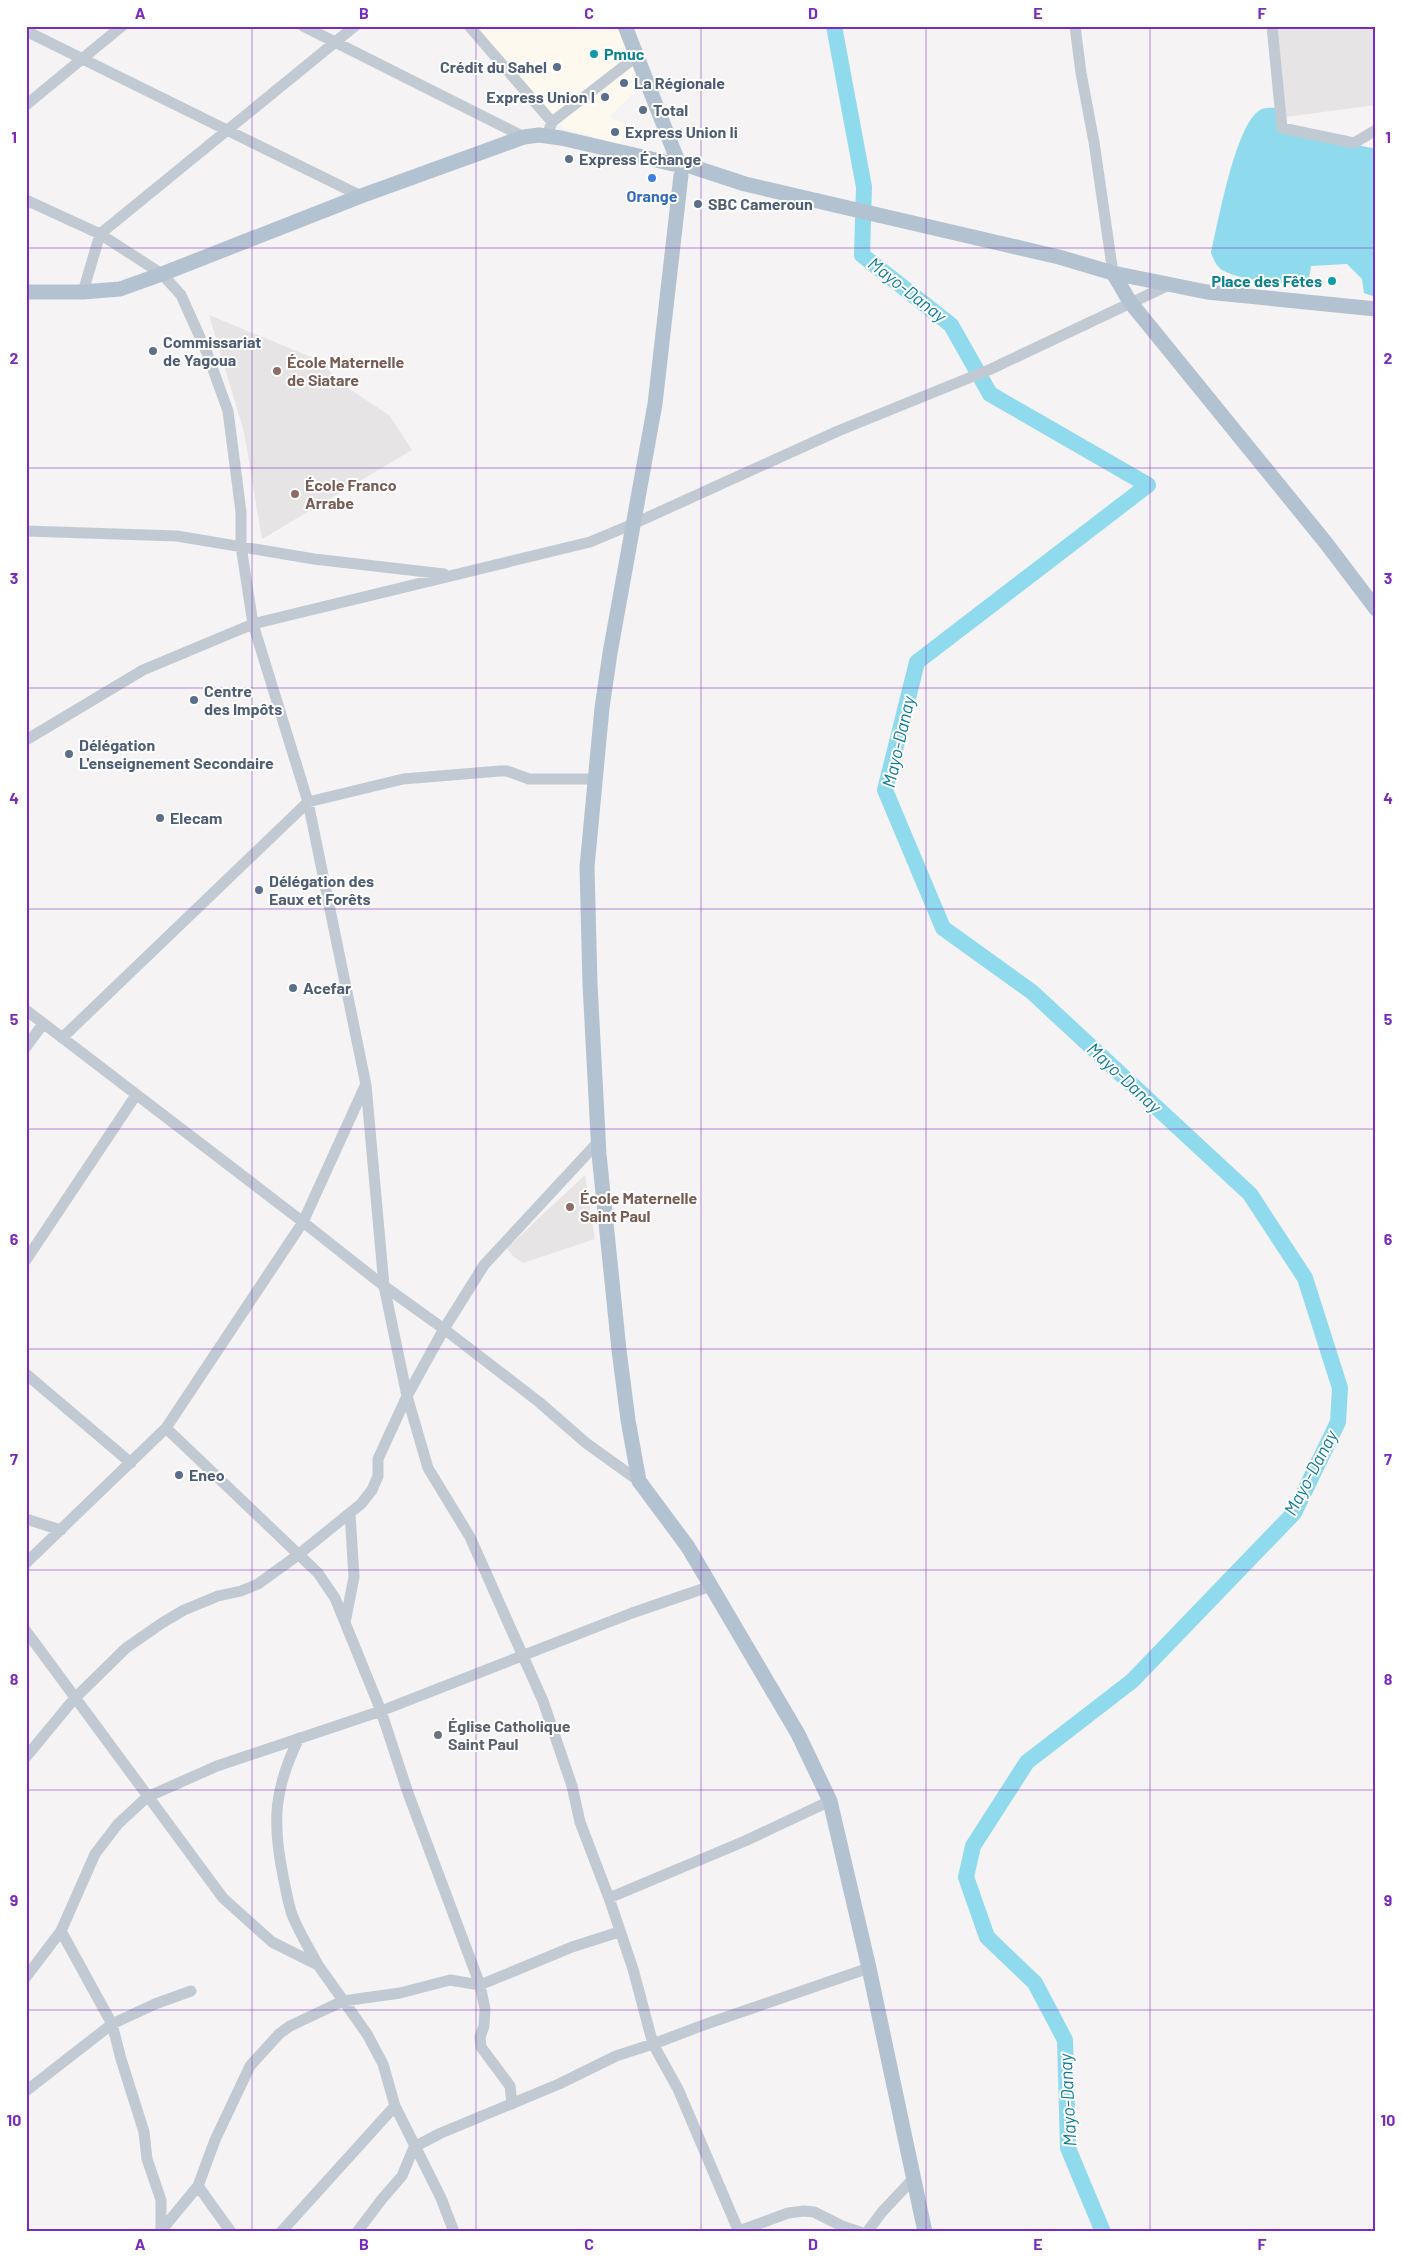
<svg xmlns="http://www.w3.org/2000/svg" width="1402" height="2258" font-family="Barlow,sans-serif">
	<rect width="100%" height="100%" fill="#f5f3f3"/>
	<path fill="#fdf9ef" d="M473 26H618L641 86 609 117 627 125 620 145 562 127Z"/>
	<path fill="#e6e4e5" d="M1276 26H1376V105L1286 117Z
		M209 315 323 362 336 380 390 416 412 450 262 539 244 432Z
		M585 1175 595 1239 523 1263 513 1256 507 1248Z"/>
	<path fill="#90daee" d="M1279 108 1282 129 1376 149V297L1364 293 1362 279 1347 264 1311 266 1308 285C1286 284 1241 281 1222 270 1216 266 1214 260 1211 253 1218 224 1235 125 1260 110 1265 107 1274 108 1279 108Z"/>
	<g fill="none" stroke-linecap="round" stroke-linejoin="round">
		<path stroke="#90daee" stroke-width="16" d="M834 26 864 187 862 255 951 325 990 394 1148 485 917 662 885 790 943 928 1032 992 1250 1194 1305 1278 1340 1388 1338 1422 1294 1513 1132 1681 1027 1762 973 1846 966 1877 987 1937 1035 1983 1065 2040 1068 2148 1103 2232"/>
		<path stroke="#c1cad2" stroke-width="11" d="M303 26 524 137
			M469 26 552 122
			M1075 26 1081 73 1094 142 1113 273
			M1272 26 1282 128 1354 143 1376 130
			M26 31 361 196
			M26 105 122 26
			M549 130 552 122 637 56
			M26 200 100 234 162 274 181 295 207 353 228 411 241 512V546L253 624 308 802 366 1085 384 1286 407 1396 428 1468 470 1537 543 1701 572 1786 580 1822 609 1898 633 1969 653 2044 678 2089 739 2232
			M83 292 100 234 355 26
			M26 531 177 536 314 559 444 574
			M26 740 143 670 253 624 590 542 633 524 838 431 991 369 1171 284
			M26 1010 303 1222 384 1286 444 1329 539 1402 586 1443 639 1481
			M62 1038 308 802 403 779 500 771H507L529 779H595
			M26 1047 43 1024
			M26 1260 136 1095
			M26 1374 131 1463
			M166 1428 318 1573 335 1598 381 1711 408 1793 480 1985 485 2009 484 2026 480 2037 481 2047 510 2086 512 2104
			M26 1519 61 1530
			M26 1563 166 1428 303 1222 365 1086
			M345 1623 354 1577 350 1513
			M26 1631 223 1898 272 1942 318 1965 367 2034 383 2064 395 2106 441 2198 454 2232
			M299 1738C274 1789 272 1821 283 1876 286 1889 288 1905 293 1917 300 1934 310 1950 318 1965
			M26 1757 74 1699 126 1648 162 1623 184 1610 218 1596 241 1591 258 1584 298 1555 361 1504 372 1490 378 1476V1459L407 1396 444 1329 484 1265 599 1141
			M609 1898 745 1841 830 1801
			M61 1931 112 2024 121 2059 144 2132 147 2159 161 2200V2231
			M26 1977 61 1931 95 1854 118 1824 147 1797 217 1766 381 1711 632 1613 711 1586
			M26 2091 112 2024 155 2004 191 1991
			M198 2186 231 2232
			M739 2231 788 2213 804 2211 814 2212 842 2226 860 2232
			M160 2232 198 2186 215 2140 250 2066 279 2034 290 2026 343 2001 400 1993 450 1980 480 1985 572 1947 619 1932
			M281 2232 395 2106
			M357 2232 382 2199 402 2176 414 2147 441 2133 559 2084 616 2056 653 2044 709 2023 869 1968
			M867 2232 882 2212 913 2179"/>
		<path stroke="#b3c2d1" stroke-width="15" d="M625 26 677 159
			M690 166 745 184 1059 257 1113 273 1207 292 1376 309
			M681 175 655 404 610 653 602 708 587 867 590 984 599 1154 619 1350 628 1420 639 1481 688 1547 798 1734 830 1801 869 1968 925 2232
			M1113 273 1130 302 1326 543 1376 609
			M26 292H83L120 289 162 274 361 196 524 137 539 135 561 138 673 164"/>
	</g>
	<path fill="none" stroke="#7b2cbf" stroke-width="1" stroke-opacity="0.55" d="M252 26V2232M476 26V2232M701 26V2232M926 26V2232M1150 26V2232M26 248H1376M26 468H1376M26 688H1376M26 909H1376M26 1129H1376M26 1349H1376M26 1570H1376M26 1790H1376M26 2010H1376"/>
	<g fill="#0f9aa8" stroke="#fff" stroke-width="2">
		<circle cx="594" cy="54" r="5"/>
		<circle cx="1332" cy="281" r="5"/>
	</g>
	<g fill="#5c6f8a" stroke="#fff" stroke-width="2">
		<circle cx="557" cy="67" r="5"/>
		<circle cx="624" cy="83" r="5"/>
		<circle cx="605" cy="97" r="5"/>
		<circle cx="643" cy="110" r="5"/>
		<circle cx="615" cy="132" r="5"/>
		<circle cx="569" cy="159" r="5"/>
		<circle cx="698" cy="204" r="5"/>
		<circle cx="153" cy="351" r="5"/>
		<circle cx="194" cy="700" r="5"/>
		<circle cx="69" cy="754" r="5"/>
		<circle cx="160" cy="818" r="5"/>
		<circle cx="259" cy="890" r="5"/>
		<circle cx="293" cy="988" r="5"/>
		<circle cx="179" cy="1475" r="5"/>
	</g>
	<circle fill="#3f7fe0" stroke="#fff" stroke-width="2" cx="652" cy="178" r="5"/>
	<g fill="#8d6e63" stroke="#fff" stroke-width="2">
		<circle cx="277" cy="371" r="5"/>
		<circle cx="295" cy="494" r="5"/>
		<circle cx="570" cy="1207" r="5"/>
	</g>
	<circle fill="#6b7280" stroke="#fff" stroke-width="2" cx="438" cy="1735" r="5"/>
	<g text-anchor="middle" stroke-width="4" stroke-linejoin="round" paint-order="stroke">
		<g font-size="16" font-weight="bold" fill="#0d838f" stroke="#fff" text-anchor="start">
			<text x="604" y="60">Pmuc</text>
			<text x="1322" y="287" text-anchor="end">Place des Fêtes</text>
		</g>
		<g font-size="16" font-weight="bold" fill="#4e5e75" stroke="#fff" text-anchor="start">
			<text x="547" y="73" text-anchor="end">Crédit du Sahel</text>
			<text x="634" y="89">La Régionale</text>
			<text x="595" y="103" text-anchor="end">Express Union I</text>
			<text x="653" y="116">Total</text>
			<text x="625" y="138">Express Union Ii</text>
			<text x="579" y="165">Express Échange</text>
			<text x="708" y="210">SBC Cameroun</text>
			<text x="163" y="348">Commissariat<tspan x="163" dy="18">de Yagoua</tspan></text>
			<text x="204" y="697">Centre<tspan x="204" dy="18">des Impôts</tspan></text>
			<text x="79" y="751">Délégation<tspan x="79" dy="18">L'enseignement Secondaire</tspan></text>
			<text x="170" y="824">Elecam</text>
			<text x="269" y="887">Délégation des<tspan x="269" dy="18">Eaux et Forêts</tspan></text>
			<text x="303" y="994">Acefar</text>
			<text x="189" y="1481">Eneo</text>
		</g>
		<g font-size="16" font-weight="bold" fill="#366cbe" stroke="#fff">
			<text x="652" y="202">Orange</text>
		</g>
		<g font-size="16" font-weight="bold" fill="#785e54" stroke="#fff" text-anchor="start">
			<text x="287" y="368">École Maternelle<tspan x="287" dy="18">de Siatare</tspan></text>
			<text x="305" y="491">École Franco<tspan x="305" dy="18">Arrabe</tspan></text>
			<text x="580" y="1204">École Maternelle<tspan x="580" dy="18">Saint Paul</tspan></text>
		</g>
		<g font-size="16" font-weight="bold" fill="#5b616d" stroke="#fff" text-anchor="start">
			<text x="448" y="1732">Église Catholique<tspan x="448" dy="18">Saint Paul</tspan></text>
		</g>
		<g font-size="18" font-style="italic" fill="#0c7c9b" stroke="#fff">
			<text transform="translate(907 290) rotate(38)" y="6">Mayo-Danay</text>
			<text transform="translate(899 742) rotate(-77)" y="6">Mayo-Danay</text>
			<text transform="translate(1124 1078) rotate(43)" y="6">Mayo-Danay</text>
			<text transform="translate(1311 1473) rotate(-62)" y="6">Mayo-Danay</text>
			<text transform="translate(1068 2100) rotate(-93)" y="6">Mayo-Danay</text>
		</g>
	</g>
	<rect width="1402" height="2258" fill="none" stroke="#ffffff" stroke-width="55"/>
	<rect x="28" y="28" width="1346" height="2202" fill="none" stroke="#7b2cbf" stroke-width="2"/>
	<g font-size="16" text-anchor="middle" font-weight="bold" fill="#7b2cbf">
		<text x="140" y="19">A</text>
		<text x="364" y="19">B</text>
		<text x="589" y="19">C</text>
		<text x="813" y="19">D</text>
		<text x="1038" y="19">E</text>
		<text x="1262" y="19">F</text>
		<text x="14" y="143">1</text>
		<text x="1388" y="143">1</text>
		<text x="14" y="364">2</text>
		<text x="1388" y="364">2</text>
		<text x="14" y="584">3</text>
		<text x="1388" y="584">3</text>
		<text x="14" y="804">4</text>
		<text x="1388" y="804">4</text>
		<text x="14" y="1025">5</text>
		<text x="1388" y="1025">5</text>
		<text x="14" y="1245">6</text>
		<text x="1388" y="1245">6</text>
		<text x="14" y="1465">7</text>
		<text x="1388" y="1465">7</text>
		<text x="14" y="1685">8</text>
		<text x="1388" y="1685">8</text>
		<text x="14" y="1906">9</text>
		<text x="1388" y="1906">9</text>
		<text x="14" y="2126">10</text>
		<text x="1388" y="2126">10</text>
		<text x="140" y="2250">A</text>
		<text x="364" y="2250">B</text>
		<text x="589" y="2250">C</text>
		<text x="813" y="2250">D</text>
		<text x="1038" y="2250">E</text>
		<text x="1262" y="2250">F</text>
	</g>
</svg>
